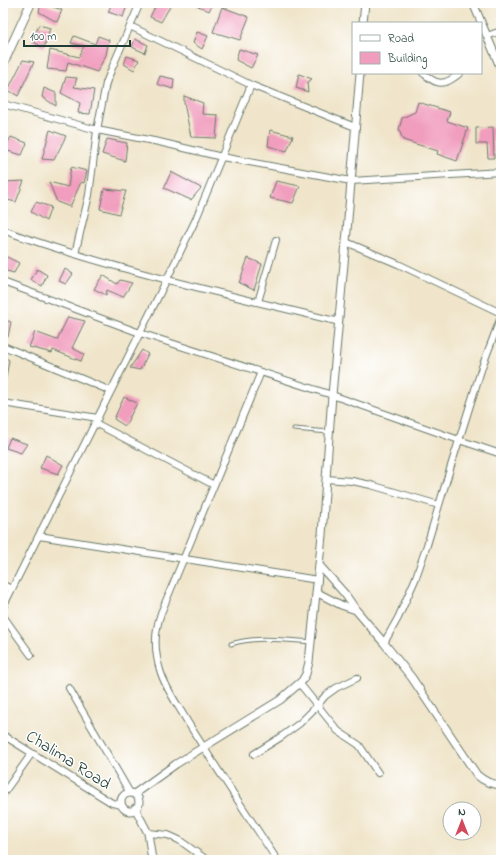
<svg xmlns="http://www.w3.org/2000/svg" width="504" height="863" font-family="'Indie Flower',sans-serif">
	<rect width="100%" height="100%" fill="#fff"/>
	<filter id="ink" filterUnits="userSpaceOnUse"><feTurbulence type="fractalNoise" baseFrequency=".025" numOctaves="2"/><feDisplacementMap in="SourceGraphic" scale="8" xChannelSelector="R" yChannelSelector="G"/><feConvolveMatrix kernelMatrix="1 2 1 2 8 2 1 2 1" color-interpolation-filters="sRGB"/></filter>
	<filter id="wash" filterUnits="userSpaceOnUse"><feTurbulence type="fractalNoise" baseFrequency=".012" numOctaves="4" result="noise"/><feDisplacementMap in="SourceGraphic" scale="16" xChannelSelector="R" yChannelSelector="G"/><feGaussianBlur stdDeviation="0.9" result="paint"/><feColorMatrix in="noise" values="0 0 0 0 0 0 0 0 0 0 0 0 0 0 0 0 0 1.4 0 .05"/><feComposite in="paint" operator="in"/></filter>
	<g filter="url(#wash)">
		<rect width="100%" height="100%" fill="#f0e5ca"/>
		<g id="blocks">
			<path fill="#f19dbe" d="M41 3 62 10 57 22 39 12Z
				M112 3H128L123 17 108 12Z
				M157 3H172L161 22 150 17Z
				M192 3H213L209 11Z
				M222 7 249 17 240 40 213 32Z
				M39 25 50 28 44 48 32 41Z
				M197 32 208 36 202 49 193 43Z
				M74 36 95 44 98 36 109 40 106 55 97 72 68 62 66 71 47 69 50 50 79 57 84 46 71 43Z
				M135 39 148 45 145 53 132 47Z
				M239 49 258 55 251 68 236 60Z
				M127 56 139 60 134 70 124 64Z
				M23 60 34 62 18 96 8 90Z
				M299 74 312 79 307 83 308 92 296 88Z
				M160 76 174 79 173 89 157 84Z
				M66 77 77 78 74 87 94 90 90 114 78 113 80 103 61 93Z
				M44 88 56 93V106L42 97Z
				M184 96 203 103 202 114 218 115 216 138 191 137 184 103Z
				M418 102 450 112 447 121 468 128 457 161 437 154 438 151 403 140 399 130 402 118 415 112Z
				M493 127 494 158H488L487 144H476V128Z
				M50 130 66 136 54 160 42 159Z
				M270 130 293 136 287 151 268 146Z
				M11 137 27 143 22 155 4 150Z
				M107 139 127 143 125 161 102 154Z
				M71 167 87 171 84 183 81 182 70 207 57 202 49 182 68 187Z
				M171 172 201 188 191 200 164 188Z
				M24 181 16 202 3 199V182Z
				M276 181 300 186 293 203 270 198Z
				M104 189 126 191 119 214 100 209Z
				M36 202 51 207 46 221 31 212Z
				M5 256 19 263 14 273 3 270V261Z
				M248 258 262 264 254 290 239 283Z
				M37 269 47 275 42 286 31 280Z
				M65 269 73 274 66 284 59 281Z
				M103 275 117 284 120 280 132 283 123 297 107 290 106 295 94 289Z
				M68 317 85 321 72 348 84 354 81 361 53 350 52 353 29 347 35 332 57 340Z
				M3 319 11 322 8 337 3 335Z
				M142 350 148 354 140 370 130 368Z
				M3 356 9 360 6 378 3 377Z
				M124 397 137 403 125 426 114 419Z
				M10 438 27 444 21 453 6 448Z
				M46 455 63 465 58 474 40 468Z"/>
		</g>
	</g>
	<g filter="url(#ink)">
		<use href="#blocks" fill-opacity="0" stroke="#687868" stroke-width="1"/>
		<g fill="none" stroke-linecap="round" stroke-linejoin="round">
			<defs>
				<path id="service" d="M294 429 329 432
					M231 644C256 636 284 640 311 642"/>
				<path id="minor" d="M130 26 251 85 355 127
					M487 36 501 31
					M423 73C427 76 432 81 437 82 445 85 454 78 460 73
					M3 104 97 130 159 142 222 157 351 181 501 172
					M3 230C112 270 226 294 339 322
					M346 242 398 264 501 313
					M75 254 89 195 93 164 97 130 106 83 112 68 140 3
					M3 282 140 333 332 395 459 440 501 454
					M258 302 276 240
					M3 346 111 391
					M261 372 161 613C154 633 154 650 160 670 165 688 178 705 187 721 216 768 247 814 277 860
					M3 403 98 418
					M95 423 214 485
					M326 479 352 481 371 485 439 505
					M39 536 318 580
					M3 585 12 589
					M3 607 167 279 196 219 251 85
					M3 616 31 655
					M384 643 398 618 415 580 427 545 450 469 482 367 501 317
					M300 684 338 731 359 745 378 773
					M69 688 130 793
					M3 735 112 803 122 805
					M254 754 281 737 300 723 317 706 325 696 336 688 357 678
					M3 794 32 753
					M148 833 168 835 179 840 207 860"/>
				<path id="tertiary" d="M473 3 501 69
					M363 23 365 3
					M319 565 345 594 356 610 384 643 412 678 477 775C485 782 491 784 501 785
					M316 592 341 605 356 610
					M121 802a9 9 0 1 1 18 0a9 9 0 1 1-18 0Z
					M134 794 176 764 280 700 302 681 306 674 309 662 322 535 332 395 347 231 360 73
					M135 808 148 833 152 860"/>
				<path id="secondary" d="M3 64 31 3"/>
			</defs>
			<use href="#service" stroke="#687868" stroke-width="5"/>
			<use href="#minor" stroke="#687868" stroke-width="8"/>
			<use href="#tertiary" stroke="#687868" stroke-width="9"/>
			<use href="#secondary" stroke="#687868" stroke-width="10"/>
			<use href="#service" stroke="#fff" stroke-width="3"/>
			<use href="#minor" stroke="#fff" stroke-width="6"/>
			<use href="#tertiary" stroke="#fff" stroke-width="7"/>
			<use href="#secondary" stroke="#fff" stroke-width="8"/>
		</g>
	</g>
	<g text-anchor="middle" stroke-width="3" stroke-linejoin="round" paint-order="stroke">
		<g font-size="17" fill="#1f3d34" stroke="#fff">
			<text transform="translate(69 759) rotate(32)" y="6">Chalima Road</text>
		</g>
	</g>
	<rect width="504" height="863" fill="none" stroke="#fff" stroke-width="16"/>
	<rect x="352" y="22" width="130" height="52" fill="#ffffff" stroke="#a5b1ae"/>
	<rect x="360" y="35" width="20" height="6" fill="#ffffff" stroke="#a5b1ae"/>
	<text x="388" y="42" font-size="12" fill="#1f3d34">Road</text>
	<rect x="360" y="52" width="20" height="12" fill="#f19dbe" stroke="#a5b1ae"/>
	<text x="388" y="62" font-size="12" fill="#1f3d34">Building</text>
	<g transform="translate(462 821)"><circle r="19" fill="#ffffff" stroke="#a5b1ae"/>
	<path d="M0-3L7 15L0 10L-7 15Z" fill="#d1495b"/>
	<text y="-6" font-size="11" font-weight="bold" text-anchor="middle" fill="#1f3d34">N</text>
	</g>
	<path d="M24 40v6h106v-6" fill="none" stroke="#1f3d34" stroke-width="2"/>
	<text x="30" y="40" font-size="12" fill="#1f3d34" stroke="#ffffff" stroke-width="3" paint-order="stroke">100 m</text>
</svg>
